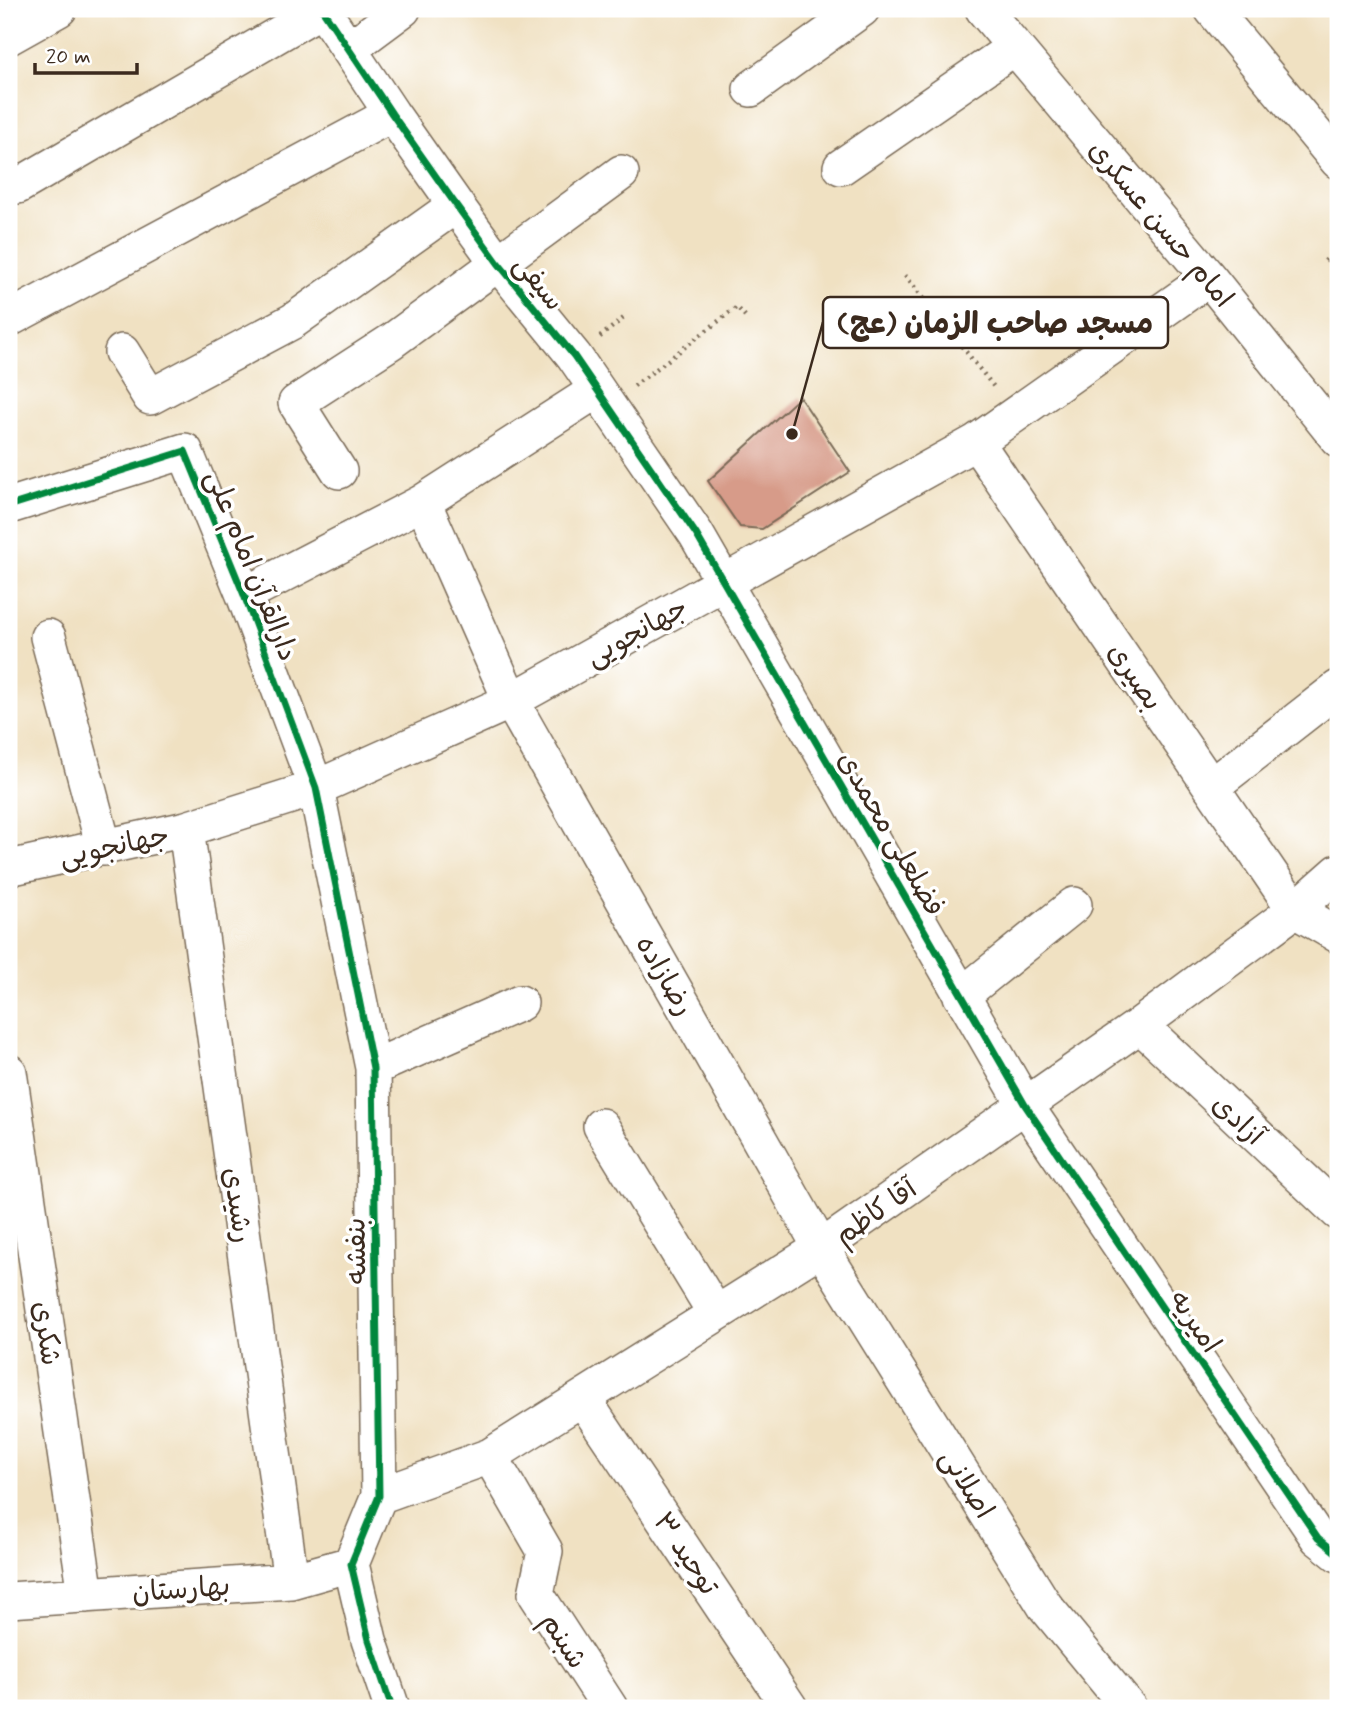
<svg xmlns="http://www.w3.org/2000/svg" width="1347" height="1717" font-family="Mynerve,'Playpen Sans Arabic',sans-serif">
	<rect width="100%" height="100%" fill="#fff"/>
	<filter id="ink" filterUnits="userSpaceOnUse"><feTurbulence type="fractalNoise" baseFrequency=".0143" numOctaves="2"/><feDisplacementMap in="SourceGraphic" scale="14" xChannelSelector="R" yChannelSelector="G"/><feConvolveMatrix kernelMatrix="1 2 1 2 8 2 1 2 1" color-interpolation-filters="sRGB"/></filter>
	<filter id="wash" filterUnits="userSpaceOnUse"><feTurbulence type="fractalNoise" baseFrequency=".00686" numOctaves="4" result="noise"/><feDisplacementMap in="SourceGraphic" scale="28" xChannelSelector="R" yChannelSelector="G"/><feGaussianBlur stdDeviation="1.57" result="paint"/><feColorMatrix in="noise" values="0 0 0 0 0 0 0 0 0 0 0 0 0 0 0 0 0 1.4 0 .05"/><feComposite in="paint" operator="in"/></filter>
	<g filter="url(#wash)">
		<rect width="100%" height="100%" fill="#f0e1c2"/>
		<g id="blocks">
			<path fill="#d79b89" d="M800 397 850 472 762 529 740 527 708 481Z"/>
		</g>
	</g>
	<g filter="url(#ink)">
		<use href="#blocks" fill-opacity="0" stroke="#7a6a57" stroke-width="2"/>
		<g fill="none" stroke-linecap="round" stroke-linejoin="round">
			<defs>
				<path id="street" d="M322 9 392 114 456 205 498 263 574 356 696 534 1025 1105 1318 1538 1338 1554
					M983 9 1209 278 1338 439
					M1212 9 1338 161
					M9 37 59 9
					M349 49 403 9
					M751 89 862 9
					M841 167 1015 47
					M18 186 322 9
					M9 319 392 114
					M122 352 150 397 293 321 456 205
					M976 442 1295 910 1338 935
					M339 471 296 403 392 341 621 173
					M423 502 511 701 821 1248 1045 1606 1129 1708
					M9 506 185 451 244 595 316 788 373 1068 379 1496 351 1564 369 1640 392 1708
					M244 595 423 502 597 390
					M48 637 104 848
					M1211 787 1338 688
					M186 829 291 1581
					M9 868 186 829 316 788 511 701 976 442 1209 278
					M961 996 1074 905
					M1140 1025 1338 1212
					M373 1068 520 1003
					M9 1072 86 1595
					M601 1126 716 1314
					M583 1399 790 1708
					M490 1456 545 1551 536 1594 610 1708
					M379 1496 490 1456 821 1248 1140 1025 1295 910 1338 872
					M9 1600 291 1581 351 1564"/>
			</defs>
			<use href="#street" stroke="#7a6a57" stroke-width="38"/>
			<path stroke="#7a6a57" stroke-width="4.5" stroke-dasharray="2 5" stroke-linecap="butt" d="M1325 261 1338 245
				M905 275 994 387
				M600 337 626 316
				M634 386 737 307 745 316"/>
			<use href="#street" stroke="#fff" stroke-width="35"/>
			<defs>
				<path id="cycleway" d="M322 9 392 114 456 205 498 263 574 356 696 534 1025 1105 1318 1538 1338 1554
					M9 506 185 451 244 595 316 788 373 1068 379 1496 351 1564 369 1640 392 1708"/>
			</defs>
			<use href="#cycleway" stroke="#fff" stroke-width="11"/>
			<use href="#cycleway" stroke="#00873e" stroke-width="7"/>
		</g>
	</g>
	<g text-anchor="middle" stroke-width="7" stroke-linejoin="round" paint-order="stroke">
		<g font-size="28" fill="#3b2a1e" stroke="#fff">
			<text transform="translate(1162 223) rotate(50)" y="10">امام حسن عسکری</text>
			<text transform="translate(540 282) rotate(51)" y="10">سیفی</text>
			<text transform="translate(253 565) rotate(68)" y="10">دارالقرآن امام علی</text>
			<text transform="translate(636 631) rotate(-29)" y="10">جهانجویی</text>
			<text transform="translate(1136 676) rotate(56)" y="10">بصیری</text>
			<text transform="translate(892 833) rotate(60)" y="10">فضلعلی محمدی</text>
			<text transform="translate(114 845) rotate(-12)" y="10">جهانجویی</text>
			<text transform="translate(666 975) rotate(60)" y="10">رضازاده</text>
			<text transform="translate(1239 1119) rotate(43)" y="10">آزادی</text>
			<text transform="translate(239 1205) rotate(82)" y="10">رشیدی</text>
			<text transform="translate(875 1211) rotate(-35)" y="10">آقا کاظم</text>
			<text transform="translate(355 1251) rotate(-91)" y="10">بنفشه</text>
			<text transform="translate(1196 1321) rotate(56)" y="10">امیریه</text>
			<text transform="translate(48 1333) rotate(82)" y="10">شکری</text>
			<text transform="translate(968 1483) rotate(58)" y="10">اصلانی</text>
			<text transform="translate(687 1553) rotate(56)" y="10">توحید ۳</text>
			<text transform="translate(181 1588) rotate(-4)" y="10">بهارستان</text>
			<text transform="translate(565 1640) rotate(57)" y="10">شبنم</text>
		</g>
	</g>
	<path fill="none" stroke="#3b2a1e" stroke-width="2.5" d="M792 434L823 322"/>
	<circle fill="#3b2a1e" stroke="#fff" stroke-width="2.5" cx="792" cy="434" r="7"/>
	<rect fill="#fff" stroke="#3b2a1e" stroke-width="2.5" x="823" y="297" width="345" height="51" rx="7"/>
	<g font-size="30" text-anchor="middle" font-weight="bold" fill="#3b2a1e">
		<text x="995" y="333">مسجد صاحب الزمان (عج)</text>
	</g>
	<rect width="1347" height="1717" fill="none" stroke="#fff" stroke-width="35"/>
	<path d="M35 63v10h102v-10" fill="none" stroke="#3b2a1e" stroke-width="3.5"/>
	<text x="46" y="63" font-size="21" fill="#3b2a1e" stroke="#ffffff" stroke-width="5" paint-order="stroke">20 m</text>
</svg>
